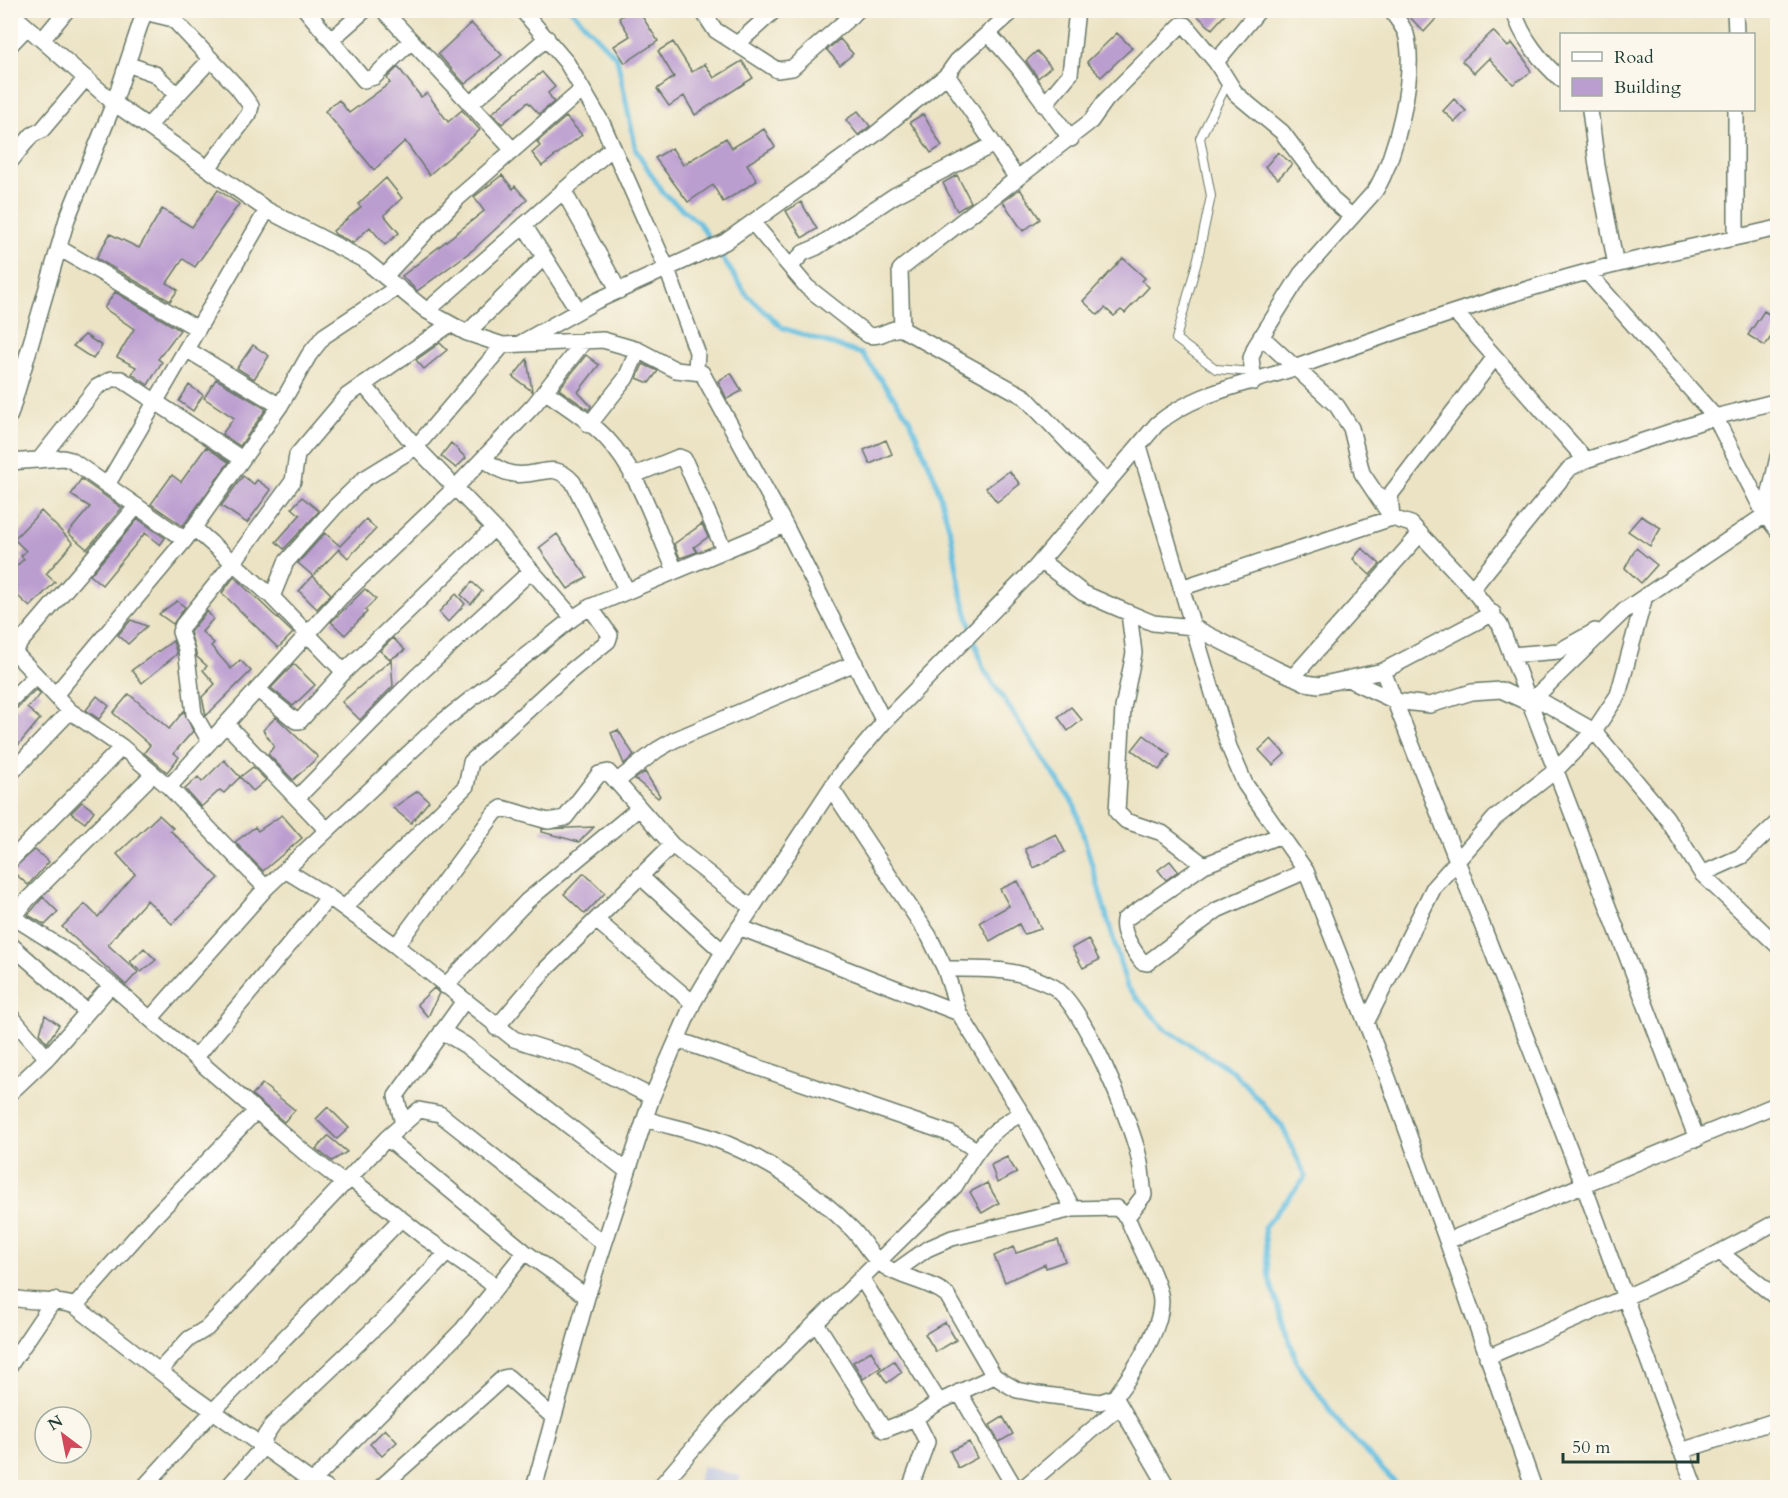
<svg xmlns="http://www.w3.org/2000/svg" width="1788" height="1498" font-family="Cardo,serif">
	<rect width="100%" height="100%" fill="#fbf7ec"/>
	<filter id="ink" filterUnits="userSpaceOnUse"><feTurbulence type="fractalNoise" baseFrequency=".0167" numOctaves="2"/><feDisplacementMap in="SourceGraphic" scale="12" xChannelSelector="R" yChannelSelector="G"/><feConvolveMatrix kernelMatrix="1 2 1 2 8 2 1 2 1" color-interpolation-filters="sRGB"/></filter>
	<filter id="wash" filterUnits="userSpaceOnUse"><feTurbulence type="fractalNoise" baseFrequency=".008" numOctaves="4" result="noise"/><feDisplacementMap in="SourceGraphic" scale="24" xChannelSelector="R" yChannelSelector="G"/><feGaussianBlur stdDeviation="1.35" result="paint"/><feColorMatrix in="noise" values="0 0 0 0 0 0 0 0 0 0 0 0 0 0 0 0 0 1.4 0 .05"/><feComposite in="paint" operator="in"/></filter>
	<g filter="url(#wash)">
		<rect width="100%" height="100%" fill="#ece3c4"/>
		<path fill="#bcc3de" d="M702 1466 741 1476 737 1487H696Z"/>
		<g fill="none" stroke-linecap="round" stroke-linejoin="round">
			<path stroke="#64bfe1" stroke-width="5" d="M571 10 617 58 636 150 663 193 699 223 747 295 783 328 862 354 909 418 934 476 951 534 961 593 983 668 1075 806 1127 987 1164 1028 1234 1072 1282 1126 1306 1177 1264 1227 1269 1278 1297 1363 1343 1428 1400 1488"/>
		</g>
		<g id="blocks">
			<path fill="#bb9ed0" d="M631 10H638L658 41 625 63 614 46 630 36 619 18Z
				M1191 10H1229L1212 29Z
				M1403 10H1444L1424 32Z
				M471 23 502 55 465 84 438 54Z
				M1493 31 1508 47 1512 43 1527 63 1531 72 1513 84 1489 58 1474 73 1462 61Z
				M1117 33 1132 48 1101 77 1087 62Z
				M840 39 853 54 840 65 827 50Z
				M673 42 692 72 705 64 714 78 742 61 753 78 695 115 684 96 669 106 657 89 674 77 658 51Z
				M1037 51 1051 67 1038 78 1026 61Z
				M398 67 421 97 427 93 448 122 462 110 480 130 429 175 405 141 374 170 325 111 339 100 349 113 390 83 387 78Z
				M542 72 555 87 548 93 554 102 539 114 528 102 502 124 492 113Z
				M1454 99 1466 111 1455 122 1443 111Z
				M858 111 870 126 858 135 846 120Z
				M923 114 942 146 931 153 910 122Z
				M566 117 582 135 542 166 532 153 540 146 537 142Z
				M764 129 775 147 747 164 757 181 723 202 713 185 688 202 655 158 672 148 683 165 726 138 732 148Z
				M1278 152 1292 164 1278 179 1265 167Z
				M502 175 513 189 515 186 527 200 474 249 417 291 402 276 484 211 474 197Z
				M957 175 971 202 957 211 943 183Z
				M386 178 402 198 384 215 399 233 385 245 370 227 353 243 335 234 333 231 361 207 358 204Z
				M1020 189 1040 219 1023 231 1003 202Z
				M218 190 239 204 195 267 183 259 167 283 178 290 170 301 96 258 110 234 139 248 162 209 192 227Z
				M801 202 817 229 802 238 786 211Z
				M1123 258 1145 278 1142 281 1149 287 1125 313 1121 310 1114 316 1105 308 1098 315 1083 301Z
				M115 292 180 330 158 359 162 362 148 385 132 374 136 367 117 357 134 329 104 308Z
				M1764 311 1778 320V326L1765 346 1748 335Z
				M85 335 102 346 93 359 73 346Z
				M440 343 447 350 424 369 416 360Z
				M253 345 269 356 254 379 237 368Z
				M586 355 599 365 578 392 591 406 589 410 559 389Z
				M527 359 532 391 513 377Z
				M643 364 658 371 649 383 637 378Z
				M731 373 742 391 727 399 718 381Z
				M216 379 266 409 240 446 222 434 234 418 204 398Z
				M189 385 203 395 193 411 179 401Z
				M886 440 892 454 870 464 864 450Z
				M451 443 466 458 456 468 441 456Z
				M206 447 229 462 183 526 151 504 172 475 181 482Z
				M1009 471 1020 484 997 502 986 488Z
				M243 476 254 484 257 480 271 490 247 523 221 506Z
				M81 479 122 508 87 549 68 533 90 507 71 495Z
				M302 497 319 511 284 549 276 542 300 515 292 508Z
				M41 511 73 543 46 574 55 582 30 607 10 589V572L24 559 21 556 26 551 14 539Z
				M1641 516 1661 528 1650 546 1628 531Z
				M138 519 165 538 160 545 145 533 102 585 90 575Z
				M366 519 376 529 348 558 339 549 313 576 331 594 317 609 299 591 313 576 298 563 325 533 340 546Z
				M702 524 708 537 694 547 697 552 680 558 674 544Z
				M557 534 587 577 568 589 539 548Z
				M1362 548 1380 564 1370 575 1353 559Z
				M1636 548 1657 565 1641 583 1625 568Z
				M234 577 293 633 278 648 222 593Z
				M472 582 482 591 471 604 461 595Z
				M365 589 376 599 365 610 367 612 345 635 331 622Z
				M456 594 465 604 448 622 439 612Z
				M177 601 185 607 173 624 159 614Z
				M207 611 213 619 202 632 214 643 211 646 231 669 240 660 251 671 206 716 202 697 215 684 203 670 207 666 197 657 190 632Z
				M131 620 147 626 128 644 118 635Z
				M393 638 405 650 391 659 393 686 360 720 342 702 391 660 380 651Z
				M173 641 177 654 142 683 132 670Z
				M294 664 315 685 293 706 271 688Z
				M36 689 41 694 27 708 40 719 10 755V710L17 708Z
				M129 694 169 729 184 711 193 731 174 753 179 757 167 772 144 753 150 745 113 713Z
				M97 696 109 706 99 719 86 710Z
				M1071 707 1082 720 1068 731 1058 717Z
				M276 717 318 757 293 780 268 754 274 746 263 730Z
				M618 730 634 755 624 764 611 733Z
				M1144 735 1170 755 1159 770 1132 750Z
				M1271 739 1285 754 1273 765 1259 750Z
				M224 760 240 777 224 793 220 790 201 807 185 789 198 777 202 782Z
				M253 767 266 780 253 791 240 777Z
				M645 772 660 796 658 798 635 779Z
				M418 791 429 801 411 823 393 808Z
				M82 802 94 811 85 823 71 813Z
				M159 815 173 828 170 830 219 878 172 924 147 900 118 932 108 945 138 972 126 985 62 927 85 904 98 917 135 874 117 854Z
				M282 815 302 838 263 871 235 842 255 827 258 831Z
				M594 827 579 842 542 832V829Z
				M1056 834 1065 852 1034 868 1025 849Z
				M35 850 49 862 28 885 11 870Z
				M1170 861 1178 871 1166 880 1158 870Z
				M584 873 605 893 585 914 564 894Z
				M1018 881 1041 929 1024 934 1019 924 990 941 980 922 1009 906 1000 889Z
				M43 897 58 912 45 925 28 915Z
				M1088 939 1099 960 1083 968 1072 948Z
				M144 948 156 960 141 972 130 962Z
				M434 988 439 993 428 1017 417 1004Z
				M45 1015 59 1025 47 1043 40 1034Z
				M262 1084 295 1110 284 1122 252 1095Z
				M328 1107 349 1128 337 1139 316 1119Z
				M328 1136 347 1152 332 1161 316 1149Z
				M1007 1157 1017 1173 997 1183 991 1165Z
				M987 1183 999 1203 982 1213 970 1192Z
				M1058 1240 1065 1261 1046 1268 1045 1264 1005 1282 994 1256 1013 1247 1016 1253Z
				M945 1322 956 1340 936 1352 925 1334Z
				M871 1351 881 1367 863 1379 853 1362Z
				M894 1361 902 1372 887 1383 879 1371Z
				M1003 1417 1013 1434 999 1442 990 1425Z
				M385 1429 397 1442 382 1456 370 1444Z
				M969 1442 977 1458 958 1468 950 1451Z"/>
		</g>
	</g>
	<g filter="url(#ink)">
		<use href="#blocks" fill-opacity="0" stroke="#677766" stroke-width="1.5"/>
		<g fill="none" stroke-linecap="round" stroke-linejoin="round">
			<defs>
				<path id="lane" d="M1227 84 1200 138 1211 196 1198 258 1176 339 1216 369 1252 372"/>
				<path id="street" d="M306 10 364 80 374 77 411 41
					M383 10 512 149
					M522 10 567 63 602 123 667 269 697 352 696 370
					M702 10 715 30 777 70 792 68 858 10
					M1514 10C1520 36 1542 63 1562 80
					M1735 10 1736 34
					M10 12 114 103 267 210 364 260 427 311 467 333 503 345 603 340 638 350 676 370 702 373 785 525 884 722
					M144 12 173 19 237 87 251 106 249 114 208 168
					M989 34 1018 67 1071 139
					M42 40 67 10
					M331 40 365 10
					M737 44 775 10
					M10 45 27 27
					M1216 62 1259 10
					M127 64 155 74 177 95
					M947 75 1016 177
					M470 104 547 38
					M1044 105 1070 74 1077 10
					M1590 110 1597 166 1616 265
					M1736 110V237
					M148 126 211 59
					M10 162 21 148 32 135 42 130 86 78
					M563 190 619 291
					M753 223 807 287 868 335C882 339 889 326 902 329L1025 397 1107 483
					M524 225 578 310
					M59 248 198 329
					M790 267 803 253 817 247 894 196 994 144
					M1587 272 1715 417 1765 515 1778 531
					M385 276 458 198 582 90
					M427 311 612 148
					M1456 313 1586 460
					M902 329 900 270 903 267 1091 121 1106 100 1181 25H1185L1216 62 1236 94 1282 132 1334 201 1352 217
					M467 333 544 257
					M1261 336 1337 406 1351 428 1362 473 1392 518
					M519 344 596 301 725 242 873 136 947 75 957 61 1014 10
					M186 349 280 406
					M1254 382 1251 358 1255 347 1301 274 1375 191C1396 158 1417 72 1406 34 1403 26 1396 18 1391 10
					M364 385 416 447 494 528 573 618
					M545 391C565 406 591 421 607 439 640 474 655 527 675 570
					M10 415 67 219 114 103 145 10
					M589 425 626 378 638 350
					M1139 446 1229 747 1245 784 1306 871 1388 1078 1447 1241
					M483 459C493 465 502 473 514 474 539 478 552 459 573 482L627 591
					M39 460 97 387 112 379H121L242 459
					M10 462 63 458 71 460 185 540
					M632 476 679 457 684 459 724 550
					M107 485 267 210
					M1392 518 1390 495 1495 357
					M194 528 272 597 344 672
					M1041 561 1083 593 1115 607 1153 623 1193 627 1276 669 1306 683 1319 685 1383 671 1493 613
					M1181 588 1392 518 1411 524 1472 589 1500 625 1697 1139
					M1472 589 1570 468 1586 460 1715 417 1778 401
					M272 597 286 562 335 507 364 479 416 447 503 345
					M1129 613 1134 653 1123 708 1117 812 1126 821 1162 833 1204 865
					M10 648 70 711 122 747 169 787 266 888
					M13 651 137 506
					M1511 655 1559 651 1595 631
					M1383 671 1584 1186 1695 1488
					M1293 677 1420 534
					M1348 679 1395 701 1430 705 1472 692 1501 690 1529 703 1543 702 1594 731 1666 817 1702 874 1778 946
					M258 690 296 721H300L344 672 494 528
					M55 695 185 540 280 406 309 355 324 336 398 287
					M10 701 36 675
					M1529 703 1625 610 1765 515 1778 457
					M227 725 327 830
					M210 742 194 714 186 649 180 632 183 625 233 563 293 481 297 455 347 396 450 324
					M10 774 70 711
					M616 782 657 750 674 740 855 663
					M169 787 341 597 455 488 534 405 585 340
					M831 788 929 936 945 969 959 1013 1022 1114 1073 1209
					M298 797 416 677 531 571
					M1281 835 1204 865 1124 920C1121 934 1134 951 1142 962L1147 963 1217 910 1306 871
					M10 861 122 747
					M285 870 329 897 396 946 514 1039 577 1059 652 1097
					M1702 874 1742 856 1778 822
					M640 876 723 952
					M344 908 466 786 471 762 566 675 608 641 610 635 590 607
					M10 915 70 953 111 985 305 1153 345 1184
					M596 920 693 1003
					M10 923 26 901 153 774
					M739 927 959 1013
					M10 944 87 1012
					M396 946 495 813 502 808 548 821 565 818 599 774 608 772 672 845 752 908
					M945 969C987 969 1013 967 1052 986 1082 1001 1132 1124 1139 1158 1142 1170 1142 1183 1144 1195L1127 1217
					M445 986 527 901 639 808
					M10 1015 47 1058
					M151 1018 266 888 442 722 573 618 590 607 785 525
					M1366 1023 1434 887 1495 818 1555 771 1594 731 1618 695 1645 596
					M496 1028 547 968 672 845
					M442 1031 465 1045 627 1171
					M678 1040 951 1134 976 1150
					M196 1057 329 897
					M10 1093 47 1058 111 985
					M645 1119C668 1126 693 1131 715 1139 765 1158 815 1191 852 1229 862 1239 868 1252 878 1261 897 1279 928 1279 947 1295L994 1376 1005 1383 1017 1390 1038 1394 1100 1402 1115 1397C1132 1374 1167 1323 1160 1294 1153 1268 1137 1242 1127 1217L1117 1208 1073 1209 952 1238 927 1249 896 1271
					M403 1124 396 1096 464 1001
					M387 1138 525 1252 587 1297
					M351 1179 424 1237 497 1287
					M1721 1253 1778 1299
					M862 1279 939 1402
					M10 1297C32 1304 53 1298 75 1306L181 1388 311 1481 326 1488
					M75 1306 151 1220 256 1111
					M816 1323 884 1430 915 1418 939 1402 994 1376
					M1487 1357C1586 1315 1684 1274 1778 1221
					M10 1365 54 1300
					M159 1371 189 1339 207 1328 387 1138 419 1110 440 1114 604 1244
					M959 1392 1015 1488
					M1115 1397 1168 1488
					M1681 1451 1778 1420
					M143 1488 213 1411 401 1219
					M227 1488 263 1447 265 1436 273 1424 383 1320 447 1253
					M306 1488 463 1329 525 1252
					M380 1488 503 1378 508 1377 553 1417
					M534 1488 587 1297 652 1097 693 1003 723 952 841 773 884 722 1035 568 1157 424C1197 391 1246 385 1294 368 1390 333 1488 299 1587 272 1650 255 1714 243 1778 228
					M659 1488 720 1417 955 1186C973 1155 989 1128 1022 1114
					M910 1488 927 1442 915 1418
					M1023 1488 1120 1406
					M1534 1488 1447 1241 1778 1104"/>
			</defs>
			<use href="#lane" stroke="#677766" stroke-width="10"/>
			<use href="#street" stroke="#677766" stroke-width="18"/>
			<use href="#lane" stroke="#fff" stroke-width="8"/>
			<use href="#street" stroke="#fff" stroke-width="15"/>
		</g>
	</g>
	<rect width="1788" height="1498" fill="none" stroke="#fbf7ec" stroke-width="36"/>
	<rect x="1560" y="33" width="195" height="78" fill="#fbf7ec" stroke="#a3ada2" stroke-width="1.5"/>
	<rect x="1572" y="52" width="30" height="9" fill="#ffffff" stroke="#a3ada2" stroke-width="1.5"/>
	<text x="1614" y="63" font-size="18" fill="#1f3d34">Road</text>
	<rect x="1572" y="78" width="30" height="18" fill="#bb9ed0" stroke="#a3ada2" stroke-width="1.5"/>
	<text x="1614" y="93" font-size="18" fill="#1f3d34">Building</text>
	<g transform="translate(63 1435) rotate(328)"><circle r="28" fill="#fbf7ec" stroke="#a3ada2" stroke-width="1.5"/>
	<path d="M0-4.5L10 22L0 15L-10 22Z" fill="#d1495b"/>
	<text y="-9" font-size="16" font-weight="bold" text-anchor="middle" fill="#1f3d34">N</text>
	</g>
	<path d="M1563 1453v9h135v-9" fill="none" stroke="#1f3d34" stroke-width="3"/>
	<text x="1572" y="1453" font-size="18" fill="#1f3d34" stroke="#fbf7ec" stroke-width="4.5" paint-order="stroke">50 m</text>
</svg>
